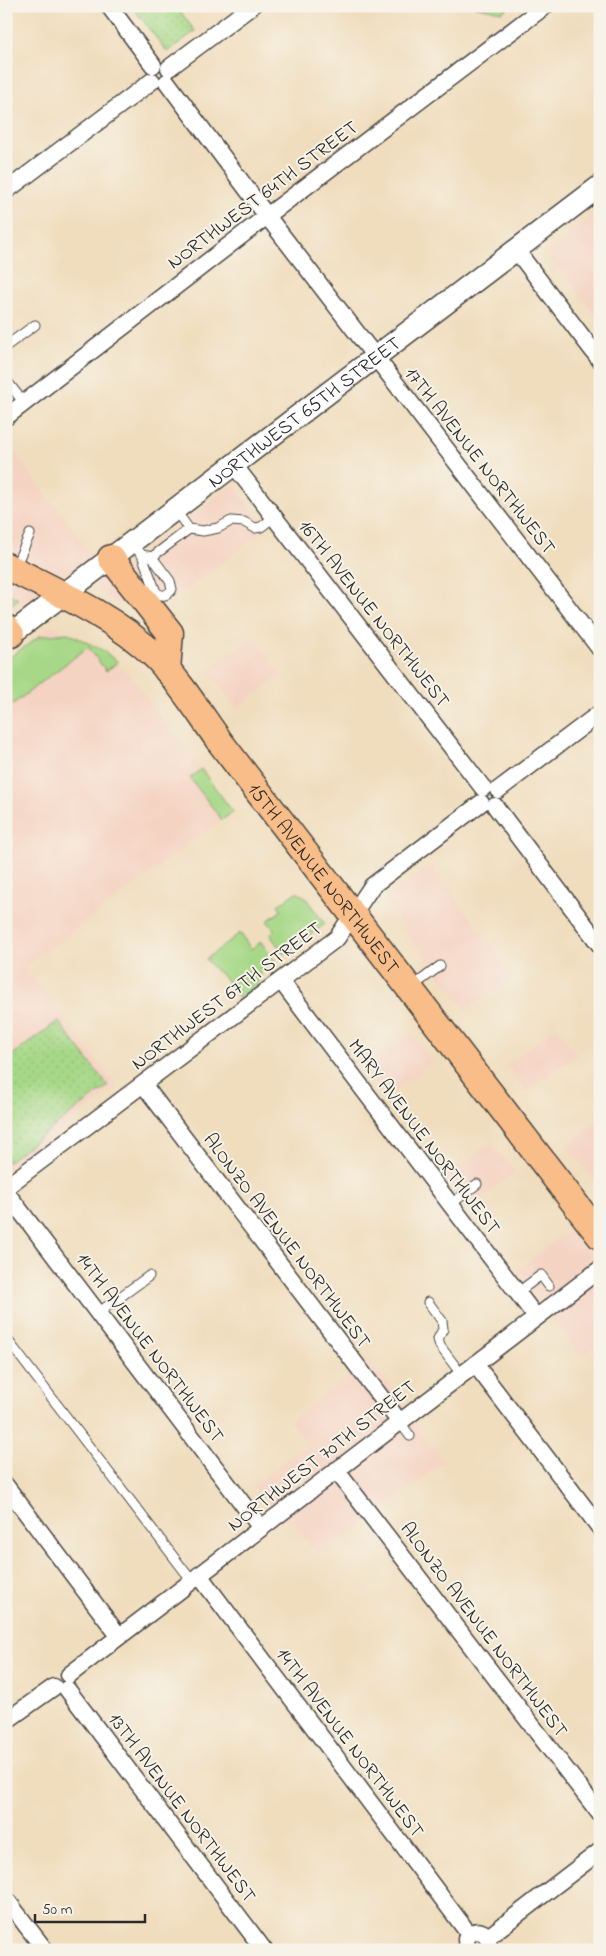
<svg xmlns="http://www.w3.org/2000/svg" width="606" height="1956" font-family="'Indie Flower',sans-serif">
	<defs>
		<pattern id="park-dots" width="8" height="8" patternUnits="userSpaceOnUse" patternTransform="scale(1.25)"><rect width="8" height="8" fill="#a6d887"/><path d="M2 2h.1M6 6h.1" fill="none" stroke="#8fba75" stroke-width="1.8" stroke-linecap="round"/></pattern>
	</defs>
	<rect width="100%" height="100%" fill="#f7f3e8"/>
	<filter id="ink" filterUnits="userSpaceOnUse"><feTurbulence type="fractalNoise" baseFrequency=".02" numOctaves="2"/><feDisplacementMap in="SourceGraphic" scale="10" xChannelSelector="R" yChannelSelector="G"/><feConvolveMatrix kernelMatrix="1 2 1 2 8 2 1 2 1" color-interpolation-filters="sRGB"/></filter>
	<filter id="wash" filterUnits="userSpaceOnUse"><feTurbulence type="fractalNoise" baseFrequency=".0096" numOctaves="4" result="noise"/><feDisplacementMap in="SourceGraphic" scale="20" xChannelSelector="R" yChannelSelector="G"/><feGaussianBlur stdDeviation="1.12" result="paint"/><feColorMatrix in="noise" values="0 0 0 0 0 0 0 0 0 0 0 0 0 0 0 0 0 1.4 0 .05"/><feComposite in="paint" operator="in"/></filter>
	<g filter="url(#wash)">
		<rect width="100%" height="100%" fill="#f0ddbd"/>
		<path fill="#f5d3c2" d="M600 211V322L547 252Z
			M6 441 109 577 233 485 267 529 145 620 65 571 6 616Z
			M52 625 109 657 131 677 233 811 25 967 117 1087 6 1171V660Z
			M253 637 282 675 237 709 208 671Z
			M431 865 514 976 466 1011 383 900Z
			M556 1027 577 1055 526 1092 506 1065Z
			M411 1033 433 1062 387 1097 365 1067Z
			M600 1119V1189L567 1145Z
			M491 1143 515 1172 470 1207 447 1177Z
			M600 1208V1342L580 1357 517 1270Z
			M371 1359 404 1403 418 1429 443 1462 319 1557 293 1524 267 1505 253 1486 307 1444 290 1421Z"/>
		<path fill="#a6d887" stroke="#688259" d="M473 6H510L502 12Z
			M6 592 18 599 6 609Z
			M68 633 102 650 118 662 106 671 88 647 9 707 6 704V660L40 636Z
			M201 769 233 812 222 820 190 778Z
			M296 892 304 896 325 924 284 954 270 935 275 931 267 921 282 910 278 905Z
			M240 933 251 949 261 942 275 961 263 970 256 985 239 998 224 977 214 969 206 959Z"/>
		<path fill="url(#park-dots)" stroke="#688259" d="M132 6H176L195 31 167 52Z
			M58 1021 108 1086 6 1163V1060Z"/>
	</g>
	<g filter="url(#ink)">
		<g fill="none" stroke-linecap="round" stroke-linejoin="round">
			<defs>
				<path id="service" d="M6 346 35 325
					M6 380 24 403
					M175 510 189 529 203 531 218 528 231 521 244 522 255 528 261 527 274 517
					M132 543 142 555 152 557 170 581 172 589C168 596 162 597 156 592L142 555
					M152 557 189 529
					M15 567 30 534
					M412 987 440 966
					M450 1205 477 1184
					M517 1293 541 1275 549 1286
					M428 1302 442 1321 443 1329 438 1339 440 1346 461 1374
					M98 1313 149 1276
					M6 1338 192 1581
					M399 1421 410 1436"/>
				<path id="minor" d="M109 6 153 65
					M169 68 252 6
					M167 82 267 216 600 649
					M6 191 152 81
					M516 250 600 360
					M6 417 267 216 545 6
					M234 465 483 788
					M498 790 600 713
					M495 806 600 945
					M281 981 536 1317
					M143 1084 399 1421
					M6 1187 337 938 372 886 481 803
					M6 1192 261 1528
					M475 1364 600 1528
					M336 1470 600 1814
					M6 1486 119 1636
					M199 1575 469 1934
					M69 1675 600 1269
					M67 1689 264 1950
					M6 1721 54 1687
					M6 1899 45 1950
					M488 1937 600 1851
					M467 1950 466 1939C475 1924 494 1933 487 1950"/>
				<g id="tertiary">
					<path id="s1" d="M6 638 600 186"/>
				</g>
				<g id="primary">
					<path d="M111 558 170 633 167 670"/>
					<path id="s2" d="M6 566C56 591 116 618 156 657 180 682 200 714 220 742L600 1236"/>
					<path d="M6 628 11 634"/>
				</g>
			</defs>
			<use href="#service" stroke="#494641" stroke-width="11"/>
			<use href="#minor" stroke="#494641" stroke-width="19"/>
			<use href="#tertiary" stroke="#494641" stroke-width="24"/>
			<use href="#primary" stroke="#494641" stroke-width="29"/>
			<use href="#service" stroke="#fff" stroke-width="9"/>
			<use href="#minor" stroke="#fff" stroke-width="16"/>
			<use href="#tertiary" stroke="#fff" stroke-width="21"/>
			<use href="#primary" stroke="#f8bd89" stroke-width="26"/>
		</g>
	</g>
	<g text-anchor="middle" stroke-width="4" stroke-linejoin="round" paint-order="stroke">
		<g font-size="20" fill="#2b2b2b" stroke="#f7f3e8">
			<text transform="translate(262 194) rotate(-37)" y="7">NORTHWEST 64TH STREET</text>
			<text dy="7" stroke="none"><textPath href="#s1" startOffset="374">NORTHWEST 65TH STREET</textPath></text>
			<text transform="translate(481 460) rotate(52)" y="7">17TH AVENUE NORTHWEST</text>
			<text transform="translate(375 613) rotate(52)" y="7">16TH AVENUE NORTHWEST</text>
			<text dy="7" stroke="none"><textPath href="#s2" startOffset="454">15TH AVENUE NORTHWEST</textPath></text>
			<text transform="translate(226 995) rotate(-37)" y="7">NORTHWEST 67TH STREET</text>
			<text transform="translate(425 1136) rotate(53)" y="7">MARY AVENUE NORTHWEST</text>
			<text transform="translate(288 1240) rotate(53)" y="7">ALONZO AVENUE NORTHWEST</text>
			<text transform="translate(151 1347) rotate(53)" y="7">14TH AVENUE NORTHWEST</text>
			<text transform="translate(321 1455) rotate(-38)" y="7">NORTHWEST 70TH STREET</text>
			<text transform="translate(485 1629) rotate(53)" y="7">ALONZO AVENUE NORTHWEST</text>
			<text transform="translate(351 1742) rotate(53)" y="7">14TH AVENUE NORTHWEST</text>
			<text transform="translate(183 1807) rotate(53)" y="7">13TH AVENUE NORTHWEST</text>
		</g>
	</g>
	<rect width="606" height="1956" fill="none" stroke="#f7f3e8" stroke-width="25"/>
	<path d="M35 1914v8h110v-8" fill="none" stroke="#2b2b2b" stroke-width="2.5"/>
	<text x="42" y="1914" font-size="15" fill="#2b2b2b" stroke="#f7f3e8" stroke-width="4" paint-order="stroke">50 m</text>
</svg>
